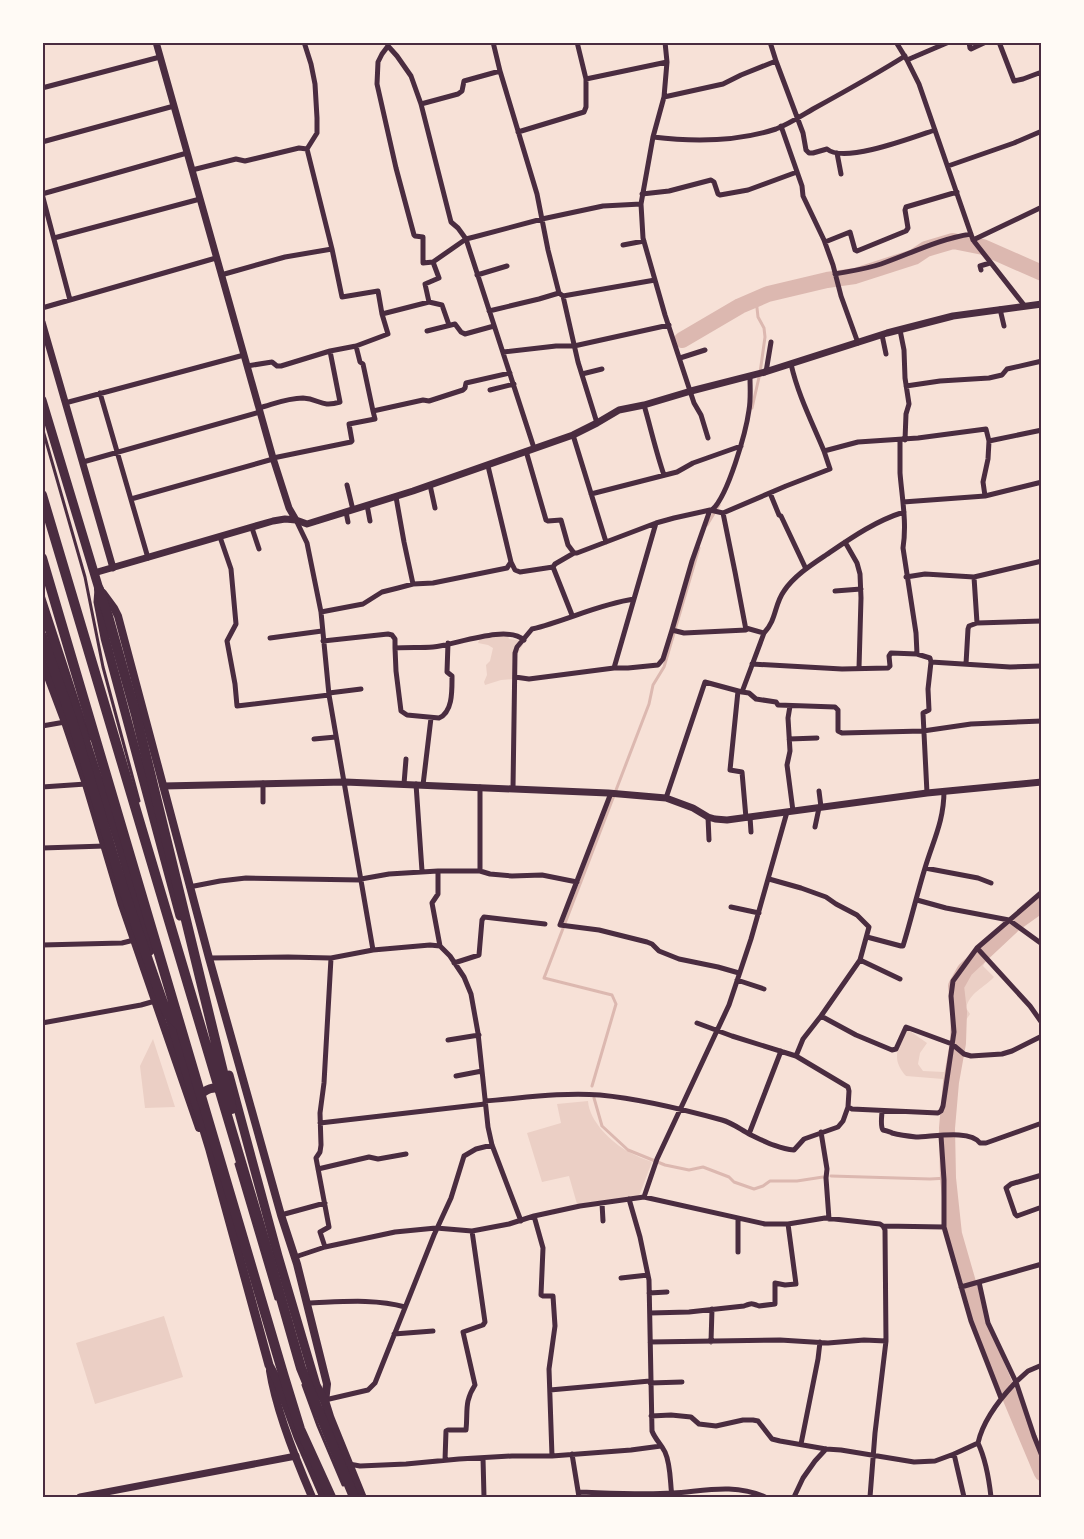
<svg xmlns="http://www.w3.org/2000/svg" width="1084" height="1539" font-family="Jost,sans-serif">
	<rect width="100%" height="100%" fill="#f7e1d7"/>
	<path fill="#ebcfc5" d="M507 634 509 639 525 641 517 655 515 679 501 680 485 685 484 682 487 675 486 665 490 661 493 648 488 645 478 643 480 637Z
		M983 956 986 960 983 966 994 977C984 988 970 992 966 1008L970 1014 966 1020 960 1022V1005L963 996 964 978Z
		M907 1029 927 1043 920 1053 918 1064 923 1071 944 1072 943 1079 906 1076C891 1059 897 1048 907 1029Z
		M153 1039 175 1107 145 1108 140 1066Z
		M588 1101C589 1121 612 1143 629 1152 636 1156 644 1159 652 1162L639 1196 577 1204 569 1176 542 1182 527 1133 561 1123 557 1104Z
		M164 1316 183 1377 95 1404 76 1343Z"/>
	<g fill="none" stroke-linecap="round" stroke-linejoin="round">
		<path stroke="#dcb8b0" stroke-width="3" d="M752 408 760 373 765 337 764 328 758 317 756 299
			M707 525 719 505
			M592 1086 616 1004 612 995 544 978 649 704 653 685 664 667 699 548
			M594 1098 602 1126 628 1150 665 1165 689 1170 703 1167 729 1177 734 1182 754 1189 763 1186 770 1181H797L823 1177
			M831 1176 930 1179 948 1178"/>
		<path stroke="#dcb8b0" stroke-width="16" d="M682 340 740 306 768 294 827 280 855 276 914 257 926 249 953 241 983 247 1042 273
			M1042 904 1014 924 965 970 956 986 959 1012 958 1043 951 1082 947 1128 948 1178 954 1234 971 1293 995 1361 1042 1473"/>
		<path stroke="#4a2c40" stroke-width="3" d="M42 427 85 577 103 667 139 801
			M42 592 90 739
			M236 1164 276 1299
			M303 1385 318 1426 343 1485"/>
		<path stroke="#4a2c40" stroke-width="5" d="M387 42 388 46 397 56 411 76 421 104 451 222 458 228 466 239 534 448
			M493 42 500 71 537 194 548 250 559 293 563 296 578 362 597 423
			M577 42 586 79
			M665 42 667 62 664 97 653 137 641 204 643 238 665 315 694 403 701 415 708 438
			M770 42 776 61
			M896 42 907 60 919 84 973 240 1024 305
			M969 42 970 48 971 49 986 42
			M999 42 1014 81 1023 79 1039 73 1042 75
			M907 60 949 42
			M42 88 160 57
			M664 97 723 84 741 75 776 61 803 133 806 150 809 153H813L827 149C844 164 914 137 935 130
			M421 104 458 94 462 91 464 81 500 71
			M781 126 802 186 803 196 824 240 833 265 841 296 858 343
			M518 132 584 112 586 107V79L667 62
			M653 137C694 142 736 142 776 129 789 124 801 116 813 109 844 92 875 75 905 56
			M42 142 174 106
			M837 153 841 174
			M948 166 1014 143 1042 131
			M192 170 236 159 245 161 299 148 307 149
			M42 194 187 153
			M42 194 70 300
			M642 194 669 191 711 180 714 182 718 194 720 195 748 190 797 172
			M54 238 200 199
			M973 240 1042 207
			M825 242 850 232 855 250 857 251 906 231 908 228 905 210 906 207 957 192
			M623 245 644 241
			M433 262 466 239 474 237 542 219 603 206 641 204
			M981 270 980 266 990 263
			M835 274C851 271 866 269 881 264 912 253 939 239 971 234
			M221 275 285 257 332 249
			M477 275 507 266
			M563 296 655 280
			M429 302 442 305 449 325
			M42 308 216 258
			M1000 309 1004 326
			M489 311 539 299 559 293
			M382 314 429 302 425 284 439 278 433 262 423 263V237L415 236 414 235 396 168 377 84 378 62 382 54 388 46
			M900 330 904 350 905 378 909 404 906 414 905 440
			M427 331 455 324 461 332 465 334 494 326
			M882 335 886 354
			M356 346 360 362 363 364 373 411
			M503 352 556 346H574L669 325
			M680 358 705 350
			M791 364C798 395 812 422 824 451L858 442 918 438 986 429 989 441 1042 430
			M247 366 272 362 277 366H281L330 351 356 346 388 334 382 314 378 291 342 297 332 249 307 149 317 133V118L315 84 311 64 304 42
			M766 372 771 342
			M582 374 602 369
			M906 386 940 381 989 378 1002 375 1007 369 1042 361
			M490 390 514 384
			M100 393 148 558
			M65 403 244 355
			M644 405C651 429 656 452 664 475
			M259 408C274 404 287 398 303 398 320 399 321 408 340 402L330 351
			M573 435 606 542
			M900 440C900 451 900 462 900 473 902 498 907 523 903 548L916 633 917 654
			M526 451 546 520 548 521 561 520 568 545 574 553H577L656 523 674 518 710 510 723 513 786 486 830 469 824 451
			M273 458 351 442 352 441 349 424 375 419 373 411 423 400 429 401 463 390 465 388 466 383 510 373
			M83 462 260 412
			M347 485 353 510
			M430 485 435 508
			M770 493 779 515 781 516 806 569
			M591 494 677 472 693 463 741 446
			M985 496 983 482 988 459 989 441
			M396 497 404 542 413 584
			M131 499 273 459
			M903 502 985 496 1042 482
			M367 505 370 521
			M710 510 692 561 672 630 684 633 746 630 735 572 723 513
			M712 510C728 496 746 432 749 410 751 399 750 387 750 377
			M346 512 348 522
			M904 512C875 521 851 538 826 555 811 565 794 576 784 591 774 605 777 619 764 633L742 692 749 693 756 699 776 702 778 705 835 707 838 710V731L842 733 923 731 971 724 1042 721
			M296 520 307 543 321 612 329 695 373 950
			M252 528 259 549
			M220 537 231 569 236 624 227 641 235 684 237 706 329 695
			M845 542 857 563 860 574 861 598 859 668
			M511 562 515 570 520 572 553 567
			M906 577 925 574 974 577 977 623 1042 621
			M974 577 1042 561
			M835 591 861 589
			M321 612 363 604 382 592 398 588 413 584 433 583 507 568 511 562 488 466
			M572 615 553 567 555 564 574 553
			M746 628 764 633
			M270 638 322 631
			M323 641 388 634 392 635 395 639V648C408 647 421 648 433 647 455 645 507 624 524 640
			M395 648 396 671 401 711 407 715 439 718C453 712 452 690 452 676L447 672 448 643
			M752 664 842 669 888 668 890 666 889 656 891 653 917 654 930 658 931 662 1010 667 1042 666
			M966 664 968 629 969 626 977 623
			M614 668 656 523
			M515 677 529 679 614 668H628L658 665 663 659 672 630
			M738 691 730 770 742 772 746 818
			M329 693 361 689
			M790 706 788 718 790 751 787 765 793 811
			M42 726 65 722
			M314 739 336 737
			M789 739 817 738
			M404 784 406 759
			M416 784 422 871
			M423 785 431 718
			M42 787 86 784
			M513 788 515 653 517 647 532 629C566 621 599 604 634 599
			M819 791 821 807
			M611 793 560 925 599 930 647 942 652 944 659 951 679 959 718 967 739 973
			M927 793 923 713 929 710 928 689 931 662
			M666 798 705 682 742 692
			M263 802V783
			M708 817 709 840
			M750 817 751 832
			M815 827 819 808
			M42 848 105 846
			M925 868 978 878 991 883
			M438 871V894L432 903 440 946
			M480 871V787
			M361 879 389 874 438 871H480L490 874 512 876 542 875 577 882
			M769 879 801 888 826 897 836 904 857 915 869 927 860 960 821 1016 803 1039 796 1056
			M189 887 220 881 246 878 361 880
			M917 900 946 908 1009 920 1042 944
			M731 907 759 913
			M867 937 901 946H903C911 920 917 894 925 868 933 841 944 821 944 791
			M42 945 122 943 134 940
			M440 946 450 956 464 977 471 994 478 1033 488 1127 492 1145 521 1221
			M977 948 1030 1006 1042 1023
			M209 958 288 957 331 958 373 950 430 945 440 946
			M860 960 900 979
			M454 963 479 955 482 920 484 917 545 924
			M737 980 764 989
			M821 1016 856 1035 892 1050 896 1049 906 1027 952 1044 964 1054 971 1056 1002 1054 1012 1051 1042 1036
			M42 1023 141 1005 155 1001
			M448 1040 479 1035
			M456 1076 482 1071
			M485 1101C523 1098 562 1092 600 1095 642 1099 682 1109 722 1120 733 1123 741 1130 751 1135 764 1141 779 1149 794 1150L804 1139 838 1127 843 1121 848 1107 849 1091 848 1087 796 1056 732 1036 697 1023
			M848 1107 852 1109 938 1113 941 1111 943 1106 954 1032 951 996 953 981 977 948 1042 892
			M882 1111C882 1115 880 1126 883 1130 883 1130 891 1132 892 1133 900 1135 907 1136 916 1137 932 1137 970 1129 980 1143H986L1042 1123
			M320 1123 485 1104
			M821 1132 827 1169 826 1178 829 1219
			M749 1134 781 1051
			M941 1136 944 1180V1227
			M318 1169 369 1157 378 1159 406 1154
			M1042 1175 1011 1184 1006 1188 1015 1214 1017 1216 1042 1207
			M644 1197 657 1159 729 1005 751 939 787 812
			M629 1199 640 1237 649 1280 652 1431C655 1439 661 1444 665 1452 671 1465 670 1483 672 1497
			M602 1203 603 1221
			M281 1215 325 1203
			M534 1216 543 1248 541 1295 543 1296H553L555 1326 549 1369 552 1456
			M325 1247 320 1232 329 1227 316 1158 320 1152 321 1145 320 1113 324 1083 331 958
			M738 1252V1218
			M295 1257 325 1247 395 1232 436 1228 472 1231 509 1224 534 1216 580 1206 644 1197 765 1224H788L825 1218 880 1224 883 1226 944 1227 971 1321 1001 1398
			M621 1278 648 1275
			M979 1282 988 1323 1016 1382 1034 1436 1042 1456
			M961 1287 1042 1264
			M649 1293 667 1292
			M307 1303C339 1302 374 1298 405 1307
			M650 1313 689 1312 744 1306C752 1303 751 1303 759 1306L775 1304V1283L785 1285 796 1284 788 1224
			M394 1334 433 1331
			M650 1342 780 1340 828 1343 864 1340 886 1341
			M711 1342 712 1309
			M1016 1382 1028 1371 1042 1365
			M650 1383 682 1382
			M550 1390 650 1381
			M325 1400 368 1390 375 1383 434 1235 451 1198 464 1156 476 1149 492 1145
			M651 1416 671 1415 691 1417 699 1424 716 1426 743 1420H753L758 1421 772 1439 780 1441 826 1449 841 1450 914 1462 935 1461 954 1454 978 1443
			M801 1444 818 1359 820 1342
			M572 1454 579 1497
			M954 1454 964 1497
			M483 1458 484 1497
			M445 1460 446 1431 448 1430H466C468 1411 464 1402 475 1385L463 1332 483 1325 485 1322 472 1231
			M349 1464 360 1466 406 1464 459 1459 512 1456H552L631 1450 661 1446
			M579 1492C610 1493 642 1495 673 1493 704 1491 734 1483 765 1497
			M794 1497 803 1478 815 1461 826 1449
			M870 1497 875 1433 886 1341 885 1230 883 1226
			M991 1497C989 1479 986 1460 978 1443 983 1420 999 1400 1015 1383"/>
		<path stroke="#4a2c40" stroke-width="7" d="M156 42 273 458 289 508 296 520
			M42 322 113 568
			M94 573 273 521 285 519 296 520 307 524 413 491 573 435 597 423 619 410 644 405 691 391 765 372 887 333 953 316 1042 304
			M163 786 345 782 608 793 666 798 693 808 708 817 715 819 727 820 927 793 1042 782
			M80 1497 296 1456"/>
		<path stroke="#4a2c40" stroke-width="8" d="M103 593 114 608 118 616 209 958 281 1215 297 1264 327 1384 325 1402
			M42 661 65 722 86 784 122 905 199 1128
			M270 1371C276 1410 296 1460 312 1497"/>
		<path stroke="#4a2c40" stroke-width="9" d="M42 400 99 589 98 602 105 638 180 916
			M42 607 119 843 150 951
			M169 1016 210 1150 269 1365 277 1380 298 1437 324 1497
			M229 1075 278 1256 316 1385 325 1402 330 1418 362 1497
			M198 1098C206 1088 213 1086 225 1090"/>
		<path stroke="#4a2c40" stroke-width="10" d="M42 495 264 1239 301 1368 354 1497
			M42 558 284 1377 300 1429 331 1497
			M99 589 108 616 136 715 232 1109
			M42 636 73 723 123 888 164 1006 168 1014 179 1025"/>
	</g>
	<rect width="1084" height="1539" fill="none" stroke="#fffaf5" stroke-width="87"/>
	<rect x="44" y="44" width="996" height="1452" fill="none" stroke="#4a2c40" stroke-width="2"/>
</svg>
